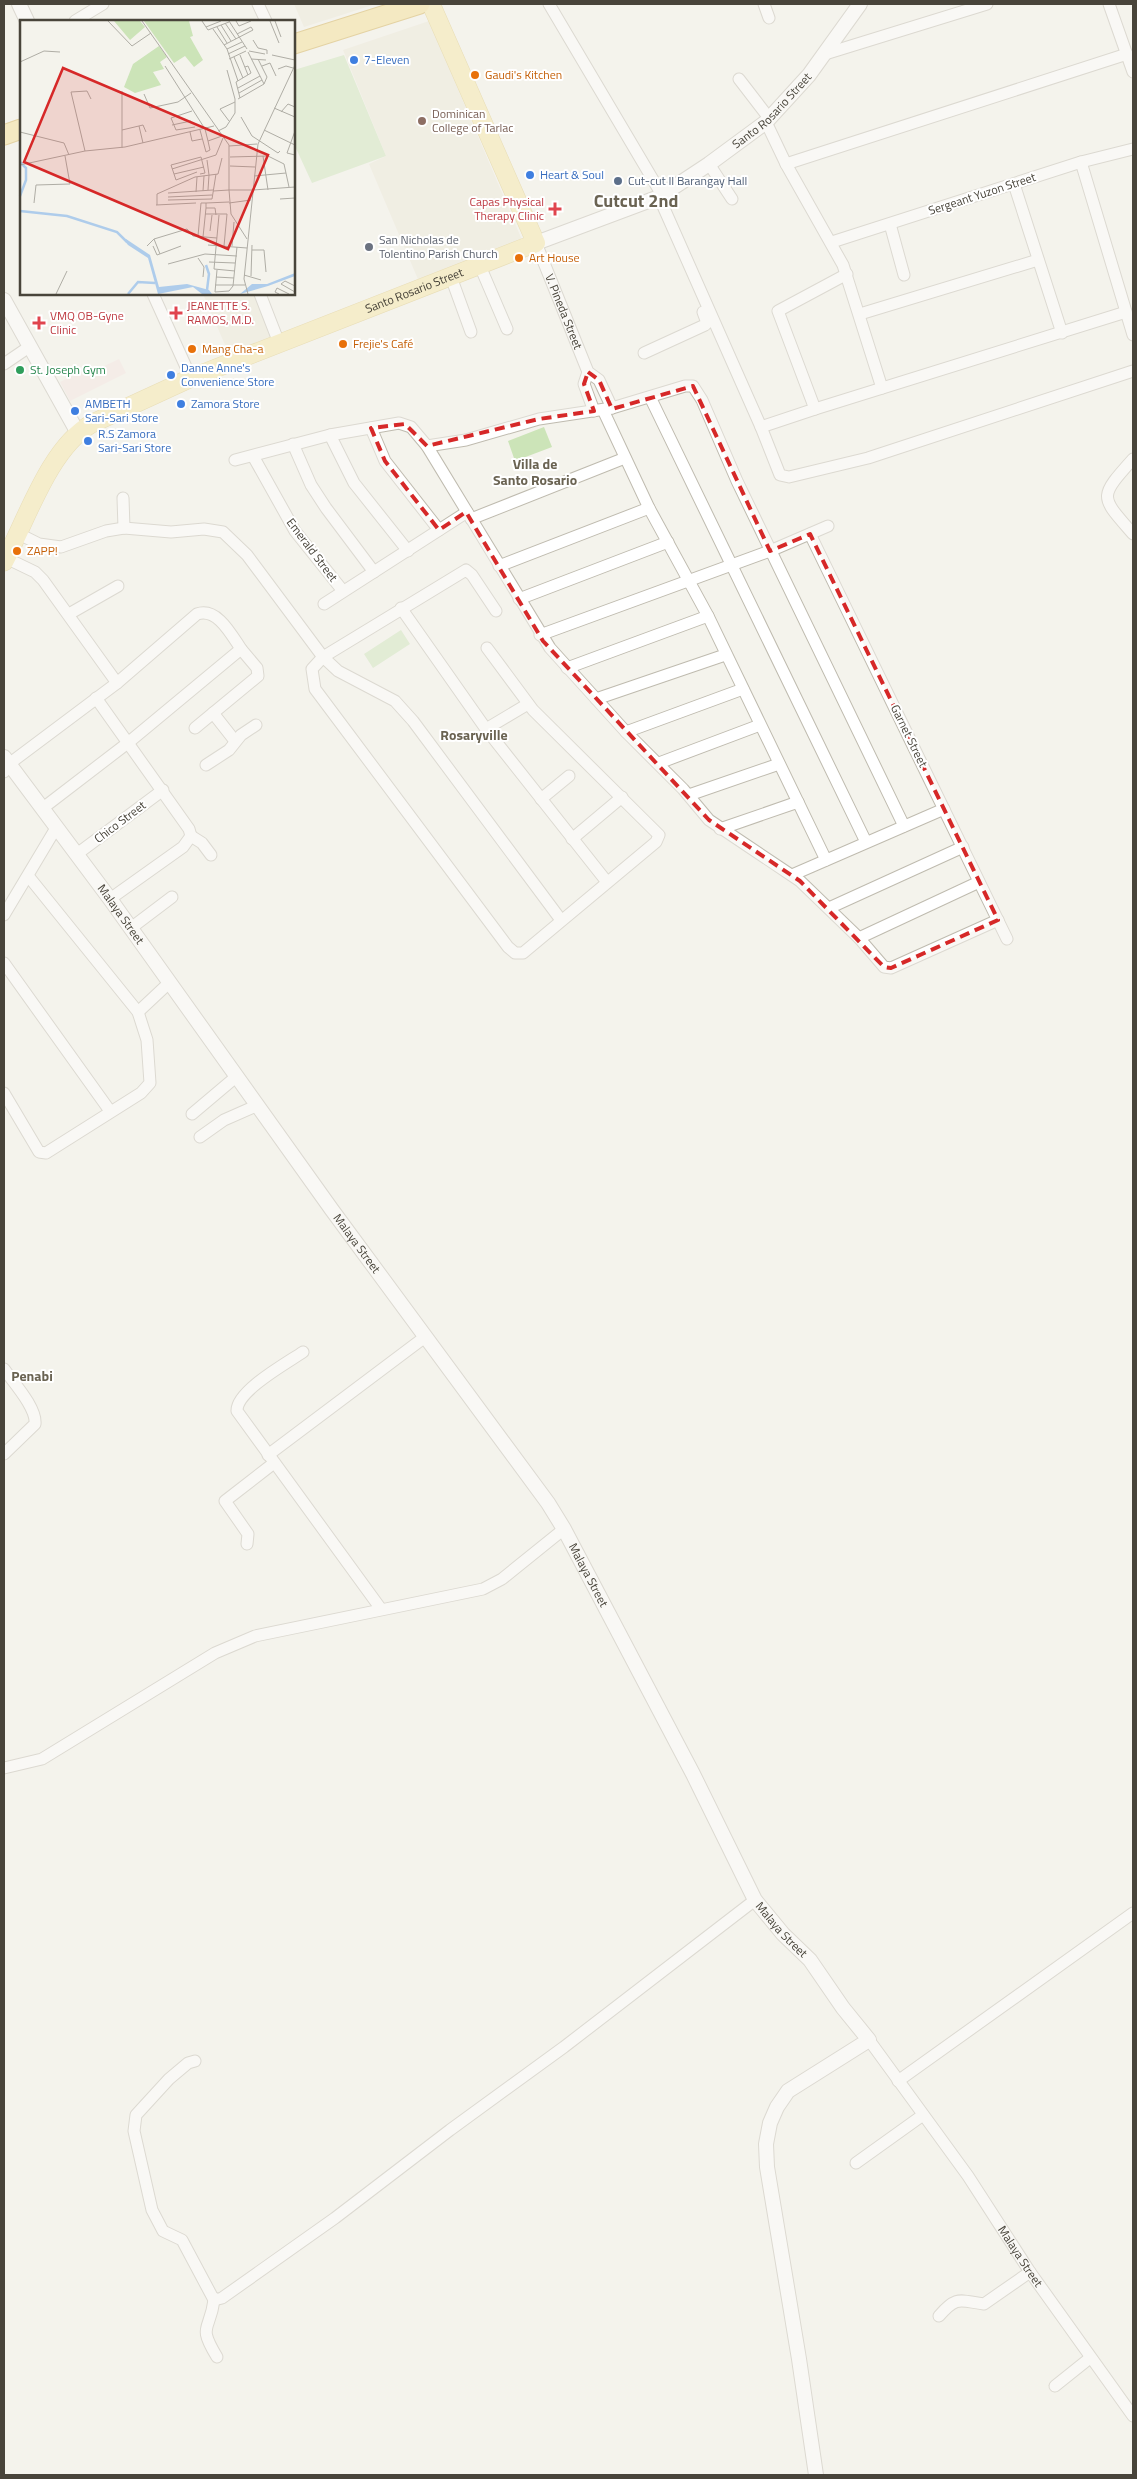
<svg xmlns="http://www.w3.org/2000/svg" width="1137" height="2479" font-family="'Titillium Web',sans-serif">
	<rect width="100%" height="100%" fill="#f4f3ec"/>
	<path fill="#ece8d7" d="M294 4H376L304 27Z
		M429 21 522 240 420 284 369 164 386 156 343 50Z
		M203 294H255L275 343 232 361Z"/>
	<path fill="#f3e5e1" d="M119 359 126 373 70 401 60 382 82 371 85 375Z"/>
	<path fill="#cce4b8" d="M344 55 386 156 312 183 294 144V70Z
		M544 427 552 447 515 461 508 441Z
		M401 630 410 644 373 668 364 654Z"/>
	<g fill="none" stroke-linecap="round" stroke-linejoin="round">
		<defs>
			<g id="minor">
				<path d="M258 4 266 21"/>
				<path d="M549 4 662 195"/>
				<path d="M764 4 769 18"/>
				<path d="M1109 4 1133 72"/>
				<path d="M75 21 103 4"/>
				<path d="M825 54 987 4"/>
				<path d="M739 79 769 118"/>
				<path d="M766 122 786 164 843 265 882 388"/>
				<path d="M1081 162 1133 335"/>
				<path d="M709 164 732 199"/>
				<path d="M786 164 1127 54"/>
				<path d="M1014 184 1062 333"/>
				<path d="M659 197 761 427 815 409 778 311 847 274"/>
				<path d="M890 224 904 275"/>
				<path d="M832 242 1081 162 1133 149"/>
				<path id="s1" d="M536 243 588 372 599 380 612 408"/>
				<path d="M480 266 507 329"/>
				<path d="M451 277 471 332"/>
				<path d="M153 294 191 378"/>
				<path d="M260 294 279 343"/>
				<path d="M860 314 1038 260"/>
				<path d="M644 353 705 325 707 323 703 312"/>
				<path d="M4 364 29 347"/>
				<path d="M588 372 584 384 594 411"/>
				<path d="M650 397 866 842"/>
				<path d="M815 409 1126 312"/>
				<path d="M603 410 649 508 708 616 826 860"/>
				<path d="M761 427 780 475 789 477 868 458 1133 371"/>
				<path d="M371 428 385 461 439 530"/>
				<path d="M330 435 354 483 408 551"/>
				<path d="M293 444 311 485 326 508 374 572"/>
				<path d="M427 446 466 440 539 419 612 408 685 386H693L702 400 737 481 904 826"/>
				<path d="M253 456 295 531 343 591"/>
				<path d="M1133 459C1098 498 1100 496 1133 534"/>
				<path d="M235 460 330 435 399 423 411 427 427 446 550 648 626 732 683 789 709 820 800 881 859 938 884 967 891 968 998 920"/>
				<path d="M123 498 124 528"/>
				<path d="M471 519 625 458"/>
				<path d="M19 534 39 544 61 547 106 531 124 528 171 532 204 529 223 532 247 555 323 657 338 671 395 701 413 721 561 920"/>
				<path d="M810 534 1007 939"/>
				<path d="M6 558 35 572 43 580 117 683 197 614C217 607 231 634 241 649L129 742 43 808"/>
				<path d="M499 566 649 508"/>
				<path d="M519 599 668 542"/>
				<path d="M324 604 467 512"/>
				<path d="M401 608 486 729 607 882"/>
				<path d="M69 614 118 586"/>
				<path d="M540 635 770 551 828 526"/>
				<path d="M487 648 533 710 659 835 656 842 523 953H515L508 947 315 689 312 669 323 657 466 570 472 575 496 611"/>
				<path d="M567 668 708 616"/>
				<path d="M96 698 189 829 191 836 183 847 110 899"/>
				<path d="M596 699 725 655"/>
				<path d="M213 713 235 741"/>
				<path d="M195 728 258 676 257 668 241 649"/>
				<path d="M486 729 528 704"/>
				<path d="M626 732 743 689"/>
				<path d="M659 763 760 725"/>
				<path d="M206 765 229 750 241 735 256 725"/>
				<path d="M4 772 9 764 117 683"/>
				<path d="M689 795 779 764"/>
				<path d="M541 799 569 776"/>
				<path d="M720 829 798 802"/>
				<path d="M191 836 202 843 211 855"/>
				<path d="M572 839 622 797"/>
				<path d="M77 854 163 790"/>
				<path d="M792 875 944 809"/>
				<path d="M829 908 963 847"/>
				<path d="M4 915 56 828"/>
				<path d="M131 928 172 897"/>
				<path d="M859 938 979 882"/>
				<path d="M4 963 110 1111"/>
				<path d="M138 1012 170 982"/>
				<path d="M4 1093 39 1152 46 1153 141 1093 150 1083 147 1040 138 1012 29 877"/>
				<path d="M192 1114 237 1076"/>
				<path d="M200 1137 224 1120 258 1105"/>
				<path d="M303 1352C287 1363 236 1391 237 1411L381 1609"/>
				<path d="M4 1369C13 1382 37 1408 35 1424L4 1454"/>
				<path d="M268 1455 425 1337"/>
				<path d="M247 1544 248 1534 225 1501 274 1463"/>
				<path d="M4 1768 42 1759 215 1653 255 1636 483 1589 502 1579 564 1529"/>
				<path id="s2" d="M869 2040 968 2176 1030 2272 1133 2416"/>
				<path d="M195 2061 188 2063 169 2079 136 2115 134 2131 152 2210 163 2231 182 2240 214 2300 222 2298 335 2218 450 2130 564 2047 755 1900"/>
				<path d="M898 2081 1133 1913"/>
				<path d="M856 2163 923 2115"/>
				<path d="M214 2300C210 2332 197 2324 217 2357"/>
				<path d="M939 2316C957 2295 960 2301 984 2304L1030 2272"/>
				<path d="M1055 2386 1090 2358"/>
			</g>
			<g id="tertiary">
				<path d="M19 4 27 21"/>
				<path id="s3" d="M536 243 659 197 709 164 766 122 809 75 860 4"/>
				<path d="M4 300 78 433"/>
				<path id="s4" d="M4 757 110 899 332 1210 548 1503 564 1529 693 1774 755 1900 783 1934 810 1960 843 2008 869 2040 788 2091 777 2107 770 2123 766 2144 767 2167 799 2359 816 2475"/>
			</g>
			<g id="primary">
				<path id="s5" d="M4 562C27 519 49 449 91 424L191 378 536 243 431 4"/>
			</g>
			<path id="trunk" d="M294 44 420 4
				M4 135 21 129"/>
		</defs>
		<use href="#minor" stroke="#bfbbaf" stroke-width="13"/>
		<use href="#tertiary" stroke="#bfbbaf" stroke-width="16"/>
		<use href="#primary" stroke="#dac574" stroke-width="19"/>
		<use href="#trunk" stroke="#d0ac4a" stroke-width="21"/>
		<use href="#minor" stroke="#fff" stroke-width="11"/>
		<use href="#tertiary" stroke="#fff" stroke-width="14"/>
		<use href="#primary" stroke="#f5e6a3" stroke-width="18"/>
		<use href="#trunk" stroke="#f3de8e" stroke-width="19"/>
	</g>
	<path d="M0 0H1137V2479H0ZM588 372 599 380 612 409 693 386 770 551 810 534 998 920 891 968 884 967 800 881 709 820 543 641 466 512 439 530 385 461 371 428 405 424 427 446 539 419 594 411 584 384Z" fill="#f4f3ec" fill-opacity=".55" fill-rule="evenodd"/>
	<path fill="none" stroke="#d62828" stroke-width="4" stroke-dasharray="10 6" stroke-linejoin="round" d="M588 372 599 380 612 409 693 386 770 551 810 534 998 920 891 968 884 967 800 881 709 820 543 641 466 512 439 530 385 461 371 428 405 424 427 446 539 419 594 411 584 384Z"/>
	<g fill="#3f7fe0" stroke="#fff" stroke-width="2">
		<circle cx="354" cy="60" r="5"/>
		<circle cx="530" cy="175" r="5"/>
		<circle cx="171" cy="375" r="5"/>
		<circle cx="181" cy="404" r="5"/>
		<circle cx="75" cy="411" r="5"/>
		<circle cx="88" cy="441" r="5"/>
	</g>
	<g fill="#e8710a" stroke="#fff" stroke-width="2">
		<circle cx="475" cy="75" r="5"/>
		<circle cx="519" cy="258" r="5"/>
		<circle cx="343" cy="344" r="5"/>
		<circle cx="192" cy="349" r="5"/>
		<circle cx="17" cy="551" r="5"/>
	</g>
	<circle fill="#8d6e63" stroke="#fff" stroke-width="2" cx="422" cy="121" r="5"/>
	<circle fill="#5c6f8a" stroke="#fff" stroke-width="2" cx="618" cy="181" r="5"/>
	<g fill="#e0444e" stroke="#fff" stroke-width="2">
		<path d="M552.5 201.5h5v5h5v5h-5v5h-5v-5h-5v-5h5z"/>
		<path d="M173.5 305.5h5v5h5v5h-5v5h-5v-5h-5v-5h5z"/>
		<path d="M36.5 315.5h5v5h5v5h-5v5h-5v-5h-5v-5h5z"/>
	</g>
	<circle fill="#6b7280" stroke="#fff" stroke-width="2" cx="369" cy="247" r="5"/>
	<circle fill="#2e9e5b" stroke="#fff" stroke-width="2" cx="20" cy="370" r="5"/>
	<g text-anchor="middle" stroke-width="4" stroke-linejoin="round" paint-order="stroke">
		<g font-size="12" fill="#366cbe" stroke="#fff" text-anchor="start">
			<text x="364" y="64">7-Eleven</text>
			<text x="540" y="179">Heart &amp; Soul</text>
			<text x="181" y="372">Danne Anne's<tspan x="181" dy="14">Convenience Store</tspan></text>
			<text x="85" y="408">AMBETH<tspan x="85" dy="14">Sari-Sari Store</tspan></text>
			<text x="191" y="408">Zamora Store</text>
			<text x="98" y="438">R.S Zamora<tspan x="98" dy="14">Sari-Sari Store</tspan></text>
		</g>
		<g font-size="12" fill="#c56008" stroke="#fff" text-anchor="start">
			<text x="485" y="79">Gaudi's Kitchen</text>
			<text x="529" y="262">Art House</text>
			<text x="353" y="348">Frejie's Café</text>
			<text x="202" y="353">Mang Cha-a</text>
			<text x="27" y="555">ZAPP!</text>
		</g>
		<g font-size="12" fill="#48443a" stroke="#fff">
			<text dy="4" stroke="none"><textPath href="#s3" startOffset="274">Santo Rosario Street</textPath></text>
			<text transform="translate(982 194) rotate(-18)" y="4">Sergeant Yuzon Street</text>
			<text dy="4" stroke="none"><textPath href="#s5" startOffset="515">Santo Rosario Street</textPath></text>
			<text dy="4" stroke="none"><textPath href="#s1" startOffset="74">V. Pineda Street</textPath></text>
			<text transform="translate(312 550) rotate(53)" y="4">Emerald Street</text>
			<text transform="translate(909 736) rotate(64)" y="4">Garnet Street</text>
			<text transform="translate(120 822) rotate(-37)" y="4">Chico Street</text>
			<text dy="4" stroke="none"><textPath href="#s4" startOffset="196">Malaya Street</textPath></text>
			<text dy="4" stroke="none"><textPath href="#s4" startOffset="601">Malaya Street</textPath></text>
			<text dy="4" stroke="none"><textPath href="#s4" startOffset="1006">Malaya Street</textPath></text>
			<text dy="4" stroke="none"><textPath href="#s4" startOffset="1411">Malaya Street</textPath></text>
			<text dy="4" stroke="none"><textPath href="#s2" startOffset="264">Malaya Street</textPath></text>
		</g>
		<g font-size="12" fill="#785e54" stroke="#fff" text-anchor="start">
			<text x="432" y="118">Dominican<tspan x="432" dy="14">College of Tarlac</tspan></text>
		</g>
		<g font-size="12" fill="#4e5e75" stroke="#fff" text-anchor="start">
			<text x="628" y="185">Cut-cut II Barangay Hall</text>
		</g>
		<g font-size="12" fill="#be3a42" stroke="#fff" text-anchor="start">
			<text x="544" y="206" text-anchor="end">Capas Physical<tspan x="544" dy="14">Therapy Clinic</tspan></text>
			<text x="187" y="310">JEANETTE S.<tspan x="187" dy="14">RAMOS, M.D.</tspan></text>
			<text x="50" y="320">VMQ OB-Gyne<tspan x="50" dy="14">Clinic</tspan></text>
		</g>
		<g font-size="12" fill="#5b616d" stroke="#fff" text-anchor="start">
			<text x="379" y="244">San Nicholas de<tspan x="379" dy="14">Tolentino Parish Church</tspan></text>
		</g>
		<g font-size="12" fill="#27864d" stroke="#fff" text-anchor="start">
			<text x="30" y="374">St. Joseph Gym</text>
		</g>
		<g font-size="14" font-weight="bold" fill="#6a6352" stroke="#fff">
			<text x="535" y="469">Villa de<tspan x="535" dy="16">Santo Rosario</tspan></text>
			<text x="474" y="740">Rosaryville</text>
			<text x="32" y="1381">Penabi</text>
		</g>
		<g font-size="18" font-weight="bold" fill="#6a6352" stroke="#fff">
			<text x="636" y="207">Cutcut 2nd</text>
		</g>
	</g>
	<g transform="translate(20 20)">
		<rect width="275" height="275" fill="#f4f3ec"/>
		<path d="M94 1H120L125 7 110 20ZM124 1H169L173 16 170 17 183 40 174 47 165 36 154 43ZM139 26 147 37 140 42 144 49 133 52 141 65 115 73 104 67 113 44Z" fill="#cce4b8"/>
		<path d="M106 219 130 235 139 267 167 264 189 270 192 274H182L173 267 138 274 128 238 108 225 104 220ZM275 253V256L248 266 220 274 232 264H247Z" fill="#aecceb"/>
		<path fill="none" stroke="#aecceb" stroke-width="2.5" d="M0 142 6 148V160L0 176M0 191 47 196 97 212 107 222M186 245 189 254 187 270M108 274 118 262 135 263"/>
		<path fill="none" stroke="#afada5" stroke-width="1" d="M88 1 112 26 131 13M122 1 209 125V170H233M182 1 188 10 209 2M209 1 227 29M216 1 219 6 231 1M250 1 259 23M255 1 261 17M205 3 216 19M201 5 211 21M186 7 201 1M197 7 207 23M193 9 207 29 218 61M233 20 238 28 247 30V34M204 25 233 10 231 7 217 14M207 29 222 22M229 31 245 34M228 32 244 64M208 34 225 26M220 35 228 55M252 35 275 40M214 37 223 58M209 39 226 31M231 39 246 40M0 42 24 31 40 32M145 46 185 109 188 121M242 46 250 43 256 56M258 49 266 46 273 48M218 68 240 56M219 73 242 60M124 74 130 88 158 82 171 73M220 78 216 62 231 53 228 46 225 47M218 79 244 64 247 57 238 39M254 88 275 97M172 91 151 98 156 110 175 107M261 92 268 84 275 87M221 97 232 116 258 133 260 131M209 101 200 89 215 82M152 105 171 101M119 106 123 123M102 110 123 105 126 112M180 110 186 132 190 130 188 121 202 116M244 110 275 125M198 111 206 107 215 93V79L207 50M275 111 267 133 275 135M0 112 44 123 49 135M170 112 172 121 182 119M209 126 237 124M102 128V71M65 131 51 72 67 71 71 79M243 136 248 170M210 137 248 136 264 144 269 167M187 140 189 155M0 145 65 131 105 127 194 106M210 146 235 147M152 149 196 135 203 118M177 152 156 160 151 145 181 137 185 153 180 154M154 154 184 147M234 156 266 153M188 170 189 155M233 170 275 167M183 171 184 156M193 171 209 170 211 194 227 219M176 172 177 157M148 173 193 170M148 177 192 175M260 179 275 178M148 180 192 179 196 154M14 183 16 165 50 164 45 136M209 183 231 180M136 185 176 183M137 185V174L175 157 198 154 202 138M185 194H207M196 195 195 188H186V183L209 182M199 195 194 249 215 251M190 211 192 195M178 216 181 183H186M183 217 186 188M134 219 140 234M188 225 227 228M127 226 134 219 167 209 173 216 197 218M133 226 137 235 161 226M204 226 207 194M212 226 214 202M232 230H244L246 252M178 238 184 247 183 257M189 242 215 243M148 244 185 234 217 236M197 250 195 272 209 271 213 266M224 255 241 260M231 256 232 225M196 257 214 258M195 265H225M213 266 217 227M275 266 265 261 261 264 275 272M36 274 47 251M228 274 224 259 238 124 275 45M259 274 255 272 257 268 269 274"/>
		<path fill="#d62828" fill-opacity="0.15" stroke="#d62828" stroke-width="2.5" d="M43 48 248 135 208 229 4 142Z"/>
		<rect width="275" height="275" fill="none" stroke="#48443a" stroke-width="2.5"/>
	</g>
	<rect width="1137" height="2479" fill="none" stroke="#48443a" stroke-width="10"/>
</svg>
